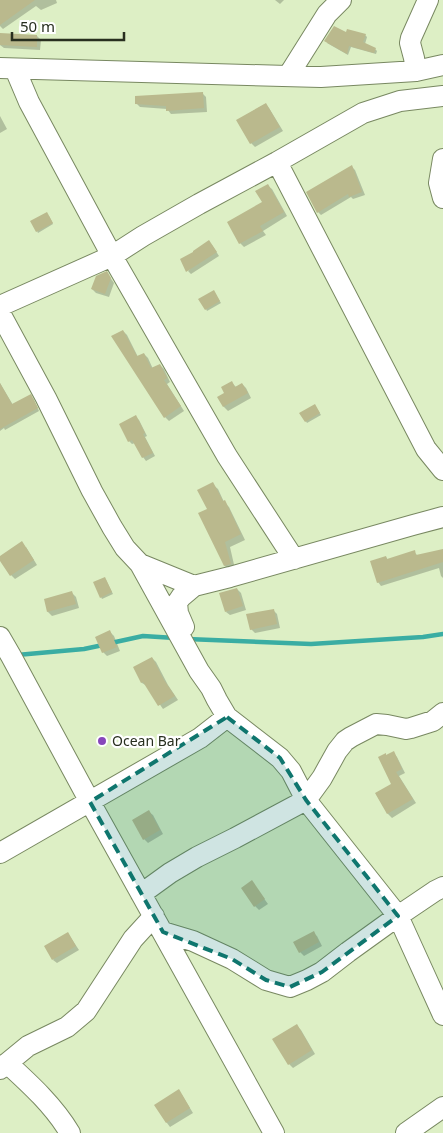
<svg xmlns="http://www.w3.org/2000/svg" width="443" height="1133" font-family="'Noto Sans',sans-serif">
	<rect width="100%" height="100%" fill="#ddefc5"/>
	<path fill="#0003" d="M0 0H56L57 3 41 10 36 6 3 29 0 26Z
		M275 0H284L280 4Z
		M347 34 365 35 367 37 365 44 375 49 377 51 376 54 351 47 348 55 327 43Z
		M37 36 41 40 40 50 4 48 0 45Z
		M202 93 206 97 207 112 171 114 167 109 140 107 137 104Z
		M265 104 269 108 283 131 255 147 251 143 238 120Z
		M0 116 7 129 0 133Z
		M352 167 355 170 365 195 353 199 351 197 321 215 318 212Z
		M268 186 272 189 287 216 263 231 266 235 244 247 240 243 229 223 264 202Z
		M49 216 53 224 38 233 37 231Z
		M212 245 219 256 191 274 188 271Z
		M107 273 114 283 109 297 96 293 92 289Z
		M214 292 221 303 207 311 206 309Z
		M123 331 127 335 138 357 144 354 148 358 153 369 160 365 164 369 170 382 167 384 184 411 169 421 165 417Z
		M0 383 13 405 33 398 39 411 5 430 4 428 0 431Z
		M232 383 236 387 242 384 246 388 251 398 228 411 224 407 219 397 226 394Z
		M316 407 321 415 307 423 301 413Z
		M136 417 139 420 147 436 145 437 155 456 146 461 143 457 135 443 132 444 129 441Z
		M212 484 218 489 224 502 229 507 245 540 230 547 235 569 230 571 225 566Z
		M26 547 37 565 15 579 11 575 0 557Z
		M443 550V578L441 576 439 568 381 586 378 582 386 557 388 560 414 552 418 556Z
		M106 580 113 594 102 599 101 597Z
		M237 589 241 593 246 610 230 615 226 612Z
		M72 593 76 597 79 608 52 616 48 612 45 600Z
		M273 610 277 614 280 628 255 633 251 629Z
		M110 632 114 636 120 651 107 656 103 652Z
		M152 658 156 662 168 685 178 700 163 709 147 686 142 683 134 668Z
		M393 753 397 757 405 773 399 776 416 803 392 818 388 814 376 794 392 784 386 756Z
		M149 812 153 815 163 834 148 843 144 839Z
		M252 882 268 904 259 910 255 906Z
		M313 933 317 936 322 946 304 956 300 952Z
		M68 934 71 938 79 950 57 963 53 960Z
		M297 1026 301 1030 315 1054 293 1068 289 1064Z
		M182 1095 193 1113 170 1127 167 1123 156 1105Z"/>
	<g fill="none" stroke-linecap="round" stroke-linejoin="round">
		<path stroke="#3aada3" stroke-width="4.5" d="M187 639 311 644 423 637 443 634
			M111 643 143 636 175 638
			M17 655 84 649 103 645"/>
	</g>
	<path fill="#bab98d" d="M0 0H35L0 25Z
		M334 26 346 32 347 29 366 34 363 42 376 48 374 53 349 46 347 54 324 41Z
		M0 33 37 35V47L0 45Z
		M203 92 204 108 166 111V106L135 104V96Z
		M266 103 280 127 250 144 236 120Z
		M352 165 362 192 349 197 348 194 317 213 306 192Z
		M268 184 284 212 260 226 263 231 239 244 227 222 262 202 255 191Z
		M47 212 53 223 36 232 30 221Z
		M209 240 217 252 186 272 180 259 193 252V251Z
		M107 271 111 278 105 294 91 289 96 276Z
		M214 290 220 301 205 310 198 299Z
		M123 330 137 356 144 353 151 368 160 364 167 378 164 380 181 406 164 418 111 336Z
		M232 381 235 387 242 383 248 393 223 407 217 397 224 393 221 387Z
		M0 383 12 404 31 394 38 408 0 429Z
		M315 404 320 413 305 422 299 413Z
		M136 415 145 433 143 434 153 453 142 458 132 440 128 442 119 424Z
		M213 482 223 501 225 500 241 534 225 542 231 564 224 566 198 513 207 509 197 490Z
		M22 541 34 560 10 576 0 561V556Z
		M443 549V562L377 583 370 561 386 556 387 559 415 550 416 555Z
		M105 577 112 592 100 598 93 582Z
		M237 588 243 606 225 612 219 593Z
		M72 591 76 604 47 612 44 599Z
		M274 609 277 624 250 630 246 614Z
		M110 630 117 647 102 653 95 637Z
		M152 657 164 680 175 696 158 706 143 682 141 683 133 667Z
		M394 751 402 769 396 772 413 799 387 814 375 793 391 784 378 757 386 753V755Z
		M149 810 160 830 143 840 132 820Z
		M252 880 265 899 254 907 241 888Z
		M314 931 319 942 299 953 293 942Z
		M68 932 76 946 52 960 44 946Z
		M297 1024 312 1050 288 1065 272 1039Z
		M179 1089 190 1108 166 1123 154 1105Z"/>
	<g fill="none" stroke-linecap="round" stroke-linejoin="round">
		<defs>
			<path id="minor" d="M0 68 321 77 416 71 443 65
				M15 69 29 102 112 256 227 456 294 559
				M416 71 414 58 410 43 411 38 428 0
				M288 76 327 14 341 0
				M443 159 439 183 443 198
				M277 162 426 449 443 470
				M0 306 112 256 143 236 199 204 277 162 363 113 400 101 443 96
				M0 313 46 398 92 491 112 527 125 548 140 564 199 671 211 688 217 700 227 717 280 758 291 771 306 800 398 916 443 1015
				M140 564 194 586
				M184 627 178 613 177 603 181 597 194 586 230 577 413 525 443 517
				M0 637 11 656 90 802 274 1133
				M0 853 200 738 227 717
				M141 894 170 873 197 857 235 838 306 800 322 778 337 751 345 741 351 737 376 724 387 725 406 729 411 728 433 721 443 713
				M163 932 193 941 232 959 266 980 290 987 307 980 322 972 348 952 398 916 435 891 443 887
				M7 1063C30 1084 54 1106 70 1133
				M0 1069 28 1046 67 1027 86 1011 133 939 154 916
				M406 1133 443 1107"/>
		</defs>
		<use href="#minor" stroke="#788861" stroke-width="22"/>
		<use href="#minor" stroke="#fff" stroke-width="20"/>
	</g>
	<path fill="#0f766e" fill-opacity="0.2" stroke="#0f766e" stroke-width="4" stroke-dasharray="10 6" stroke-linejoin="round" d="M227 717 280 758 306 800 398 916 322 972 290 987 266 980 232 959 163 932 90 802Z"/>
	<circle fill="#8746bb" stroke="#fff" stroke-width="2" cx="102" cy="741" r="5"/>
	<g text-anchor="middle" stroke-width="4.5" stroke-linejoin="round" paint-order="stroke">
		<g font-size="14" fill="#282f1f" stroke="#fff" text-anchor="start">
			<text x="112" y="746">Ocean Bar</text>
		</g>
	</g>
	<path d="M12 32v8h112v-8" fill="none" stroke="#282f1f" stroke-width="2.5"/>
	<text x="20" y="32" font-size="15" fill="#282f1f" stroke="#ffffff" stroke-width="4" paint-order="stroke">50 m</text>
</svg>
